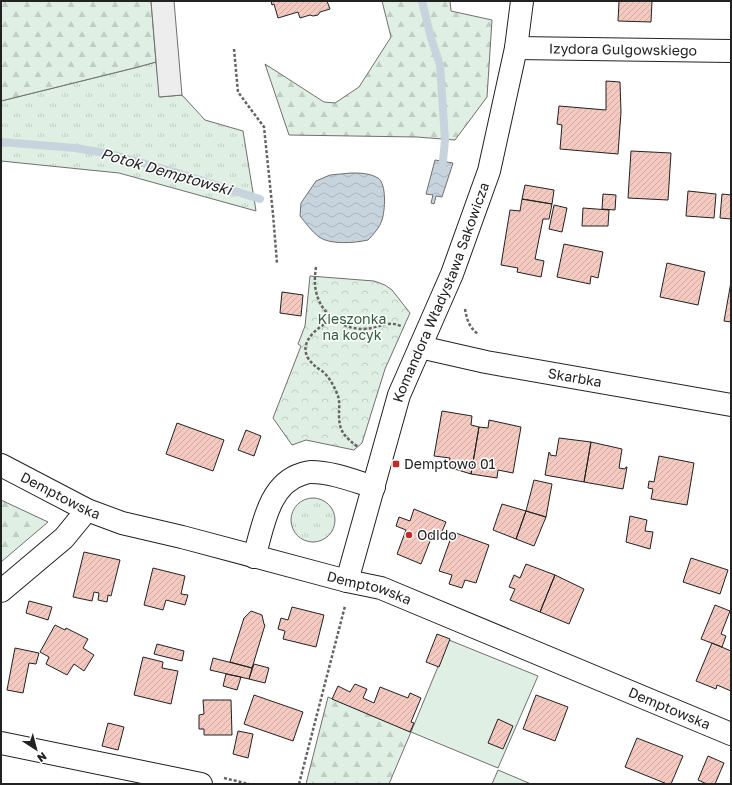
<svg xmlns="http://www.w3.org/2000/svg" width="732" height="785" font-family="'Golos Text',sans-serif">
	<defs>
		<pattern id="grass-tufts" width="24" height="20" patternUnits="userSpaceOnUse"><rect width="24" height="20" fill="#e0efe3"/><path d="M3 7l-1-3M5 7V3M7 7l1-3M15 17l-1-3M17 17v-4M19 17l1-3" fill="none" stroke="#c0cdc2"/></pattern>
		<pattern id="forest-firs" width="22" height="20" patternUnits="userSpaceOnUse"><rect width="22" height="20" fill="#e0efe3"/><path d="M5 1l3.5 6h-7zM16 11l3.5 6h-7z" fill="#c0cdc2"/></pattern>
		<pattern id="park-crowns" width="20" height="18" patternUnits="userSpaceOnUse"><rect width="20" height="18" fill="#e0efe3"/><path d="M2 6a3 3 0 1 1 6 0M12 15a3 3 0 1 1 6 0" fill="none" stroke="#c0cdc2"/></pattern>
		<pattern id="water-waves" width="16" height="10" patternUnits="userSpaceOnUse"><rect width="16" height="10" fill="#c7d3dd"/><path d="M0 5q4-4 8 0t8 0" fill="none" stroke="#abb5bd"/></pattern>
		<pattern id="building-hatch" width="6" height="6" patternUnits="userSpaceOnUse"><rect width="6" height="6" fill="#f3c9c0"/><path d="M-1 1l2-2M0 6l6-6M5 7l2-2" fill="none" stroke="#d0aca5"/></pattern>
	</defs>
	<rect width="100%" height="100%" fill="#fff"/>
	<path fill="url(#grass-tufts)" stroke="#6f6f6f" d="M156 62 160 97 182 95 205 120 243 131 256 211 119 173 1 161V101L138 67Z
		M291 520a22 22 0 1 1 44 0a22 22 0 1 1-44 0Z"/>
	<path fill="url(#forest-firs)" stroke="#6f6f6f" d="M1 1H151L156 62 138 67 1 101Z
		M382 1H450L451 11 492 20 487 97 455 140 417 137 289 135 265 64 324 102 335 103 359 87 391 37Z
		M1 500 48 522 1 562Z
		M328 697 411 732 389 784H306Z"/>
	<path fill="url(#park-crowns)" stroke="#6f6f6f" d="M310 276 374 281 385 285 392 290 410 313 385 369 362 443 354 450 306 440 292 445 273 418 301 346 298 344 305 326Z"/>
	<path fill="#e0efe3" stroke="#6f6f6f" d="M449 640 538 676 498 768 411 732Z
		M498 770 531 784H492Z"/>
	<path fill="#ededed" stroke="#6f6f6f" d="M151 1H174L182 95 159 97Z"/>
	<path fill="url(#water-waves)" stroke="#6f6f6f" d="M435 160 453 163 442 197 436 196 434 204 431 203 433 195 426 194Z
		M351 173C360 173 369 173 378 178 387 184 385 211 382 220 380 227 373 235 368 240 355 243 330 245 319 237 311 231 306 223 300 216L301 203 316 181 330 175Z"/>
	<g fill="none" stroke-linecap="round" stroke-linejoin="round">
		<path stroke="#c7d3dd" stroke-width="8" d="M422 1 431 38 440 65 445 140 442 171
			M1 142 75 148 111 154 178 173 260 199"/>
	</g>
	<path fill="url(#building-hatch)" stroke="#222" d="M271 1H327L330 9 320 12 318 15 313 16 310 15 300 18 298 12 278 18 274 4 272 5Z
		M619 1H652L651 22 618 21Z
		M606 81 620 82 621 112 618 154 560 149 562 125 557 124 559 106 606 110Z
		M631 151 671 153 668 200 628 198Z
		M525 185 554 190 552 204 522 199Z
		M688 191 716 194 714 218 686 216Z
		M603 194 616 195 615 210 602 209Z
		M722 194 731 195V219L720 218Z
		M522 199 552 204 549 219H543L535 259 544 261 541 277 517 272 518 268 501 265 510 210 520 211Z
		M554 205 567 208 562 232 549 229Z
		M583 208 609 210 608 226H582Z
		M564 244 603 252 598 278 591 276 590 284 557 277Z
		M667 263 705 272 698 305 660 297Z
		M731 282V322L724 321Z
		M282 292 303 295 301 316 280 313Z
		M442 411 472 416 471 425 479 427 471 474 448 467 450 458 434 456Z
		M489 420 521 427 513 473 498 470 497 478 471 474 479 427 488 428Z
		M177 423 224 440 213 471 166 454Z
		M246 430 261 436 254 456 238 450Z
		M559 438 591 442 584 482 545 475 549 452 550 453V455L556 456Z
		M591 442 622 449 619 468 625 469 626 467H627L623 489 584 482Z
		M659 456 694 463 687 505 651 499 653 489 648 488 649 481 654 482Z
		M534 480 552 484 546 517 526 511Z
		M502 504 526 511 516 539 493 530Z
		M414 509 446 522 441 534 434 531 421 564 397 554 406 530 396 526 399 517 410 521Z
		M526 511 546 517 534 546 516 539Z
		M630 516 647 520 645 531 653 532 650 549 626 542Z
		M453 532 489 545 476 583 465 580 462 588 449 584 452 575 439 571Z
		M84 552 120 560 111 596 108 595 107 602 98 600 99 593 94 592 92 601 73 597Z
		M691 558 728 570 720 594 683 582Z
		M526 564 555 575 540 612 510 600 515 589 509 587 514 575 520 578Z
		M153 568 185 576 181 594 188 595 185 605 166 600 163 610 144 605Z
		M555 575 584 589 569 624 540 612Z
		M29 601 52 607 48 620 26 613Z
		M715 605 730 611 721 634 726 636 722 647 701 639Z
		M292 607 324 615 316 647 283 639 285 631 278 629 281 618 288 620Z
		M251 611 262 615 264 624 265 625 252 668 230 662 244 618Z
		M55 625 65 630 66 628 88 639 83 648 94 655 84 671 74 664 67 675 46 664 49 657 40 652Z
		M437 634 450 639 439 667 426 662Z
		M712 643 731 651V691L717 685 716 689 696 681Z
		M157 644 184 651 182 661 154 654Z
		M15 648 39 653 36 664 29 663 23 693 7 690Z
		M143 657 163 662 162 668 178 671 171 704 134 695Z
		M213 658 252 668 249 679 210 670Z
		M254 664 269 668 265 683 249 679Z
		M226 674 241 677 237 690 223 686Z
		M355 684 367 689 363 698 374 703 380 687 408 698 410 693 421 698 411 722 414 723 410 732 332 699 338 686 350 692Z
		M254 695 303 712 293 741 244 724Z
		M536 695 568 707 555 741 523 729Z
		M203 700H231L232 735H204V729H199V715L204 714Z
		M498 719 513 726 503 749 488 743Z
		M108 723 124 727 118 750 102 746Z
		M238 731 253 734 248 758 233 754Z
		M637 738 683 756 671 784H667L625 767Z
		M708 756 724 763 715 784H707L698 780Z"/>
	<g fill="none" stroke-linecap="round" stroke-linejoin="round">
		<defs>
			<g id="minor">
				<path id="s1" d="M516 48 731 51"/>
				<path id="s2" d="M420 347 486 362 731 405"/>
				<path id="s3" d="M1 465 87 510 122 523 182 537 347 581 381 588 731 734"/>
				<path d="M254 557C263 528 268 484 302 474 305 473 308 472 311 472 332 472 354 481 374 487"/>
				<path id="s4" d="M347 581 399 395 452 274 489 171 516 48 522 1"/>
				<path d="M1 591 64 538 87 510"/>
				<path d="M1 743 201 784"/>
			</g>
		</defs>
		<use href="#minor" stroke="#222" stroke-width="24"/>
		<path stroke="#646464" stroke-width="2.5" stroke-dasharray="3 2" stroke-linecap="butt" d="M234 49 238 92 264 127 273 214 277 263
			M316 267C315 275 314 283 316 291 320 314 343 330 365 329 380 328 387 320 401 326
			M465 309C467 320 469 327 478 334
			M333 320C320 325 298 341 308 358 312 364 316 367 322 371 329 376 335 388 338 396 340 402 339 409 339 415 339 432 345 437 358 447
			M224 778 249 784
			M299 784 345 606"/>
		<use href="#minor" stroke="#fff" stroke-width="22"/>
	</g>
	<g fill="#c62828" stroke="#fff" stroke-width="1.5">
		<rect x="392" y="460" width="8" height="8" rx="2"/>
		<circle cx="409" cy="535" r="4"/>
	</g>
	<g text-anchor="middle" stroke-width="3" stroke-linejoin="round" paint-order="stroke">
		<g font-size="14" fill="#222" stroke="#fff">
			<text dy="5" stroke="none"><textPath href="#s1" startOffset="107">Izydora Gulgowskiego</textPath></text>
			<text dy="5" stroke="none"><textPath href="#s4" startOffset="304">Komandora Władysława Sakowicza</textPath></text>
			<text dy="5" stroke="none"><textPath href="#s2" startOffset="158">Skarbka</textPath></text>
			<text dy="5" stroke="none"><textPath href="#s3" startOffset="67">Demptowska</textPath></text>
			<text dy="5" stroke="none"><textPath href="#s3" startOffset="390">Demptowska</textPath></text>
			<text dy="5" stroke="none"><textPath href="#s3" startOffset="714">Demptowska</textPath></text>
		</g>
		<g font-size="14" fill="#2f5e38" stroke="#fff">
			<text x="352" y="324">Kieszonka<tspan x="352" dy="16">na kocyk</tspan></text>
		</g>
		<g font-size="14" fill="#222" stroke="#fff" text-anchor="start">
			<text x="404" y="469">Demptowo 01</text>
			<text x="417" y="540">Odido</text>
		</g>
		<g font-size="15" font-style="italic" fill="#222" stroke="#fff">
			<text transform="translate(166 172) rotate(16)" y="5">Potok Demptowski</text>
		</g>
	</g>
	<rect width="732" height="785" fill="none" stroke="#222222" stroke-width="4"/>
	<g transform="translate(36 749) rotate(144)" stroke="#ffffff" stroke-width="3" paint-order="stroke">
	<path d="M0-3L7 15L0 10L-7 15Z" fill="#222222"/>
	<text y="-6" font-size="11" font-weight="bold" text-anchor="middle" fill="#222222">N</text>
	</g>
</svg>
